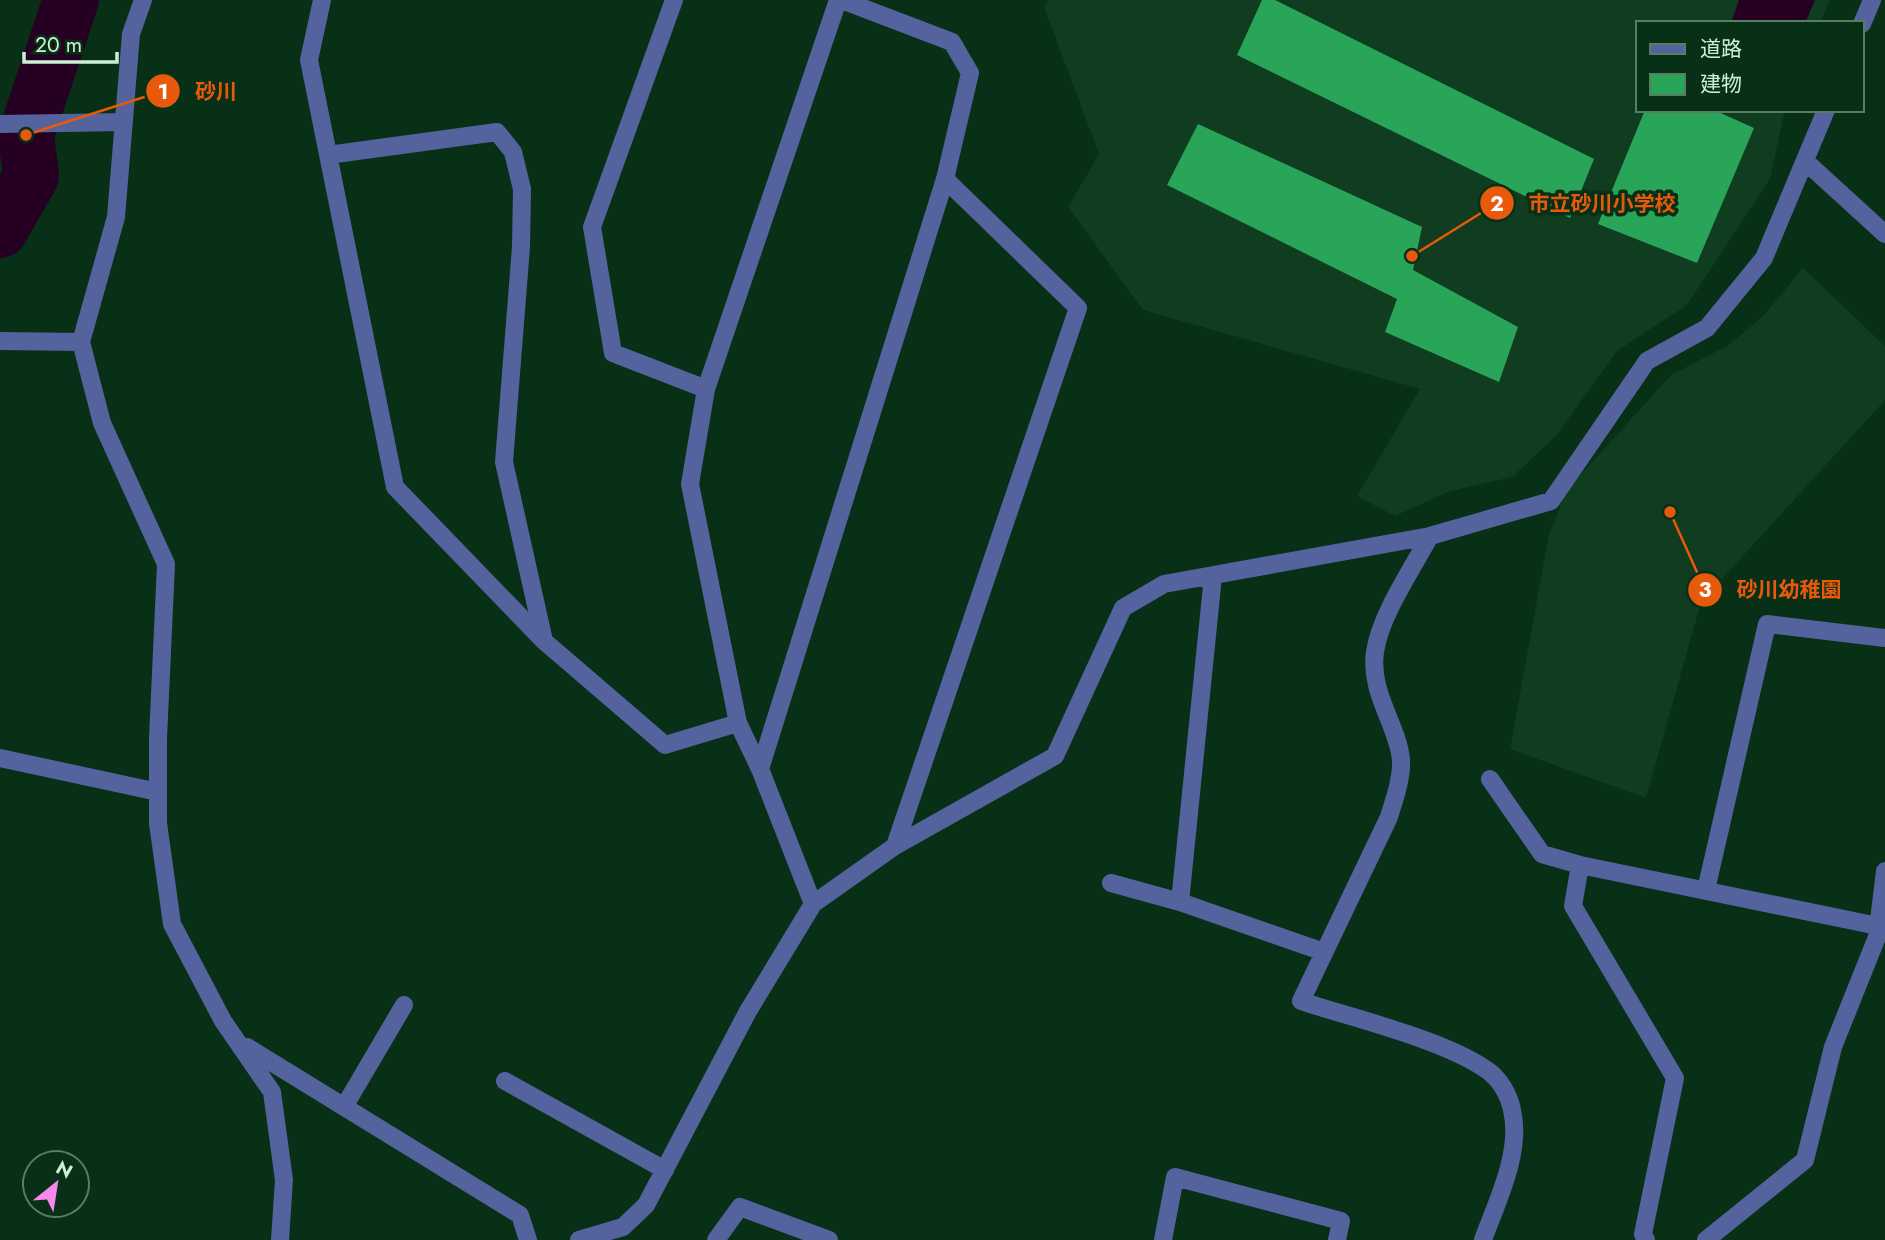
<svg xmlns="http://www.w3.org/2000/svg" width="1885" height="1240" font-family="Jost,'Noto Sans JP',sans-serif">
	<rect width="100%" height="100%" fill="#083017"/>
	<path fill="#103c20" d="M1049 0H1830L1820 23H1638V110H1785L1770 179 1687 305 1617 351 1556 436 1512 477 1450 491 1395 516 1357 496 1420 389 1143 310 1068 207 1099 154 1044 7Z
		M1803 268 1885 346V400L1701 602 1646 798 1510 749 1549 534 1567 490 1671 375 1729 345 1763 316Z"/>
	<path fill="#260023" d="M1739 0H1815L1805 23H1731Z"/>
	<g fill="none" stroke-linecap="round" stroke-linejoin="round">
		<path stroke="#260023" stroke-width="56" d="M0 230 31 176 26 135 71 0"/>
	</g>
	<path fill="#29a55a" d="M1262 0H1275L1594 159 1570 218 1237 55Z
		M1645 110H1714L1754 128 1697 263 1598 224Z
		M1198 124 1422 227 1413 270 1518 327 1499 382 1385 332 1397 299 1167 185Z"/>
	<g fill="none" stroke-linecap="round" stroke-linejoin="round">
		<path stroke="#54639e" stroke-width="18" d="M143 0 131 34 116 217 81 342 102 423 166 564 158 738V823L172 924 223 1021 272 1092 284 1180 280 1240
			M322 0 309 60 395 487 544 641 665 745 738 723
			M674 0 592 227 613 353 706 389
			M1862 24 1872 0
			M0 124 124 122
			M328 155 497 132 513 152 522 189 521 247 504 462 544 641
			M1805 161 1885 234
			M0 341 81 342
			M1430 536C1412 569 1380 616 1375 652 1369 693 1398 725 1401 760 1402 779 1394 800 1389 817L1301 1001C1355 1019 1442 1039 1487 1070 1500 1079 1509 1095 1512 1110 1522 1152 1497 1201 1483 1240
			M0 758 158 792
			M760 769 945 179 970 73 952 42 842 0
			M1490 779 1542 854 1580 865 1878 926
			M895 846 1078 308 945 179
			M1580 865 1573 906 1675 1078 1643 1234 1646 1240
			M1111 883 1180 902 1324 952
			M1706 890 1767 624 1885 638
			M1180 902 1213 576
			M813 904 760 769 738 723 690 484 706 389 838 0
			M247 1047 520 1215 528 1240
			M505 1081 665 1170
			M344 1107 404 1005
			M579 1240 623 1227 646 1205 747 1013 813 904 895 846 1055 756 1123 608 1164 584 1430 536 1551 501 1647 361 1707 328 1764 258 1826 110
			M716 1240 740 1207 829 1240
			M1163 1240 1175 1177 1341 1221 1337 1240
			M1706 1240 1805 1160 1833 1047 1877 937 1885 871"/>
	</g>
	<path fill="none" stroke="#e8590c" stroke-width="2.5" d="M26 135L163 91M1412 256L1497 203M1670 512L1705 590"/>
	<g fill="#e8590c" stroke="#083017" stroke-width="2.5">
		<circle cx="26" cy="135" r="7"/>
		<circle cx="1412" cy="256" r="7"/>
		<circle cx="1670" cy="512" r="7"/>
		<circle cx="163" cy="91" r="18"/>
		<circle cx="1497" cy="203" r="18"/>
		<circle cx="1705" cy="590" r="18"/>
	</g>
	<g font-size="21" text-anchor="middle" font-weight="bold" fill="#fff">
		<text x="163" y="99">1</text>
		<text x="1497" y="211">2</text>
		<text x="1705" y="597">3</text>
	</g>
	<g font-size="21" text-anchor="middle" font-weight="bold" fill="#e8590c" stroke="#083017" stroke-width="7" stroke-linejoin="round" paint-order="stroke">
		<text x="216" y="99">砂川</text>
		<text x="1602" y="211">市立砂川小学校</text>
		<text x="1789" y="597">砂川幼稚園</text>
	</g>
	<rect x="1636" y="21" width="228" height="91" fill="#083017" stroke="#577d63" stroke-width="2"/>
	<rect x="1650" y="44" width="35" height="10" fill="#54639e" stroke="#577d63" stroke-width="2"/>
	<text x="1700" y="56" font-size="21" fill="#cdf0d4">道路</text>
	<rect x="1650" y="74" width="35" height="21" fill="#29a55a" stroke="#577d63" stroke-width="2"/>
	<text x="1700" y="91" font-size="21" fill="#cdf0d4">建物</text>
	<g transform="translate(56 1184) rotate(30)"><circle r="33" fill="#083017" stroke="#577d63" stroke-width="2"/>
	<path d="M0-5L12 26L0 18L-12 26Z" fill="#f888ea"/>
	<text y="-10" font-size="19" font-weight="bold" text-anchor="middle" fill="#cdf0d4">N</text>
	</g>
	<path d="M24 52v10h93v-10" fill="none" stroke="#cdf0d4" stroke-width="3.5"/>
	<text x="35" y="52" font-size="21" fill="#cdf0d4" stroke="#083017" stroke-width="5" paint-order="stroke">20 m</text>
</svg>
